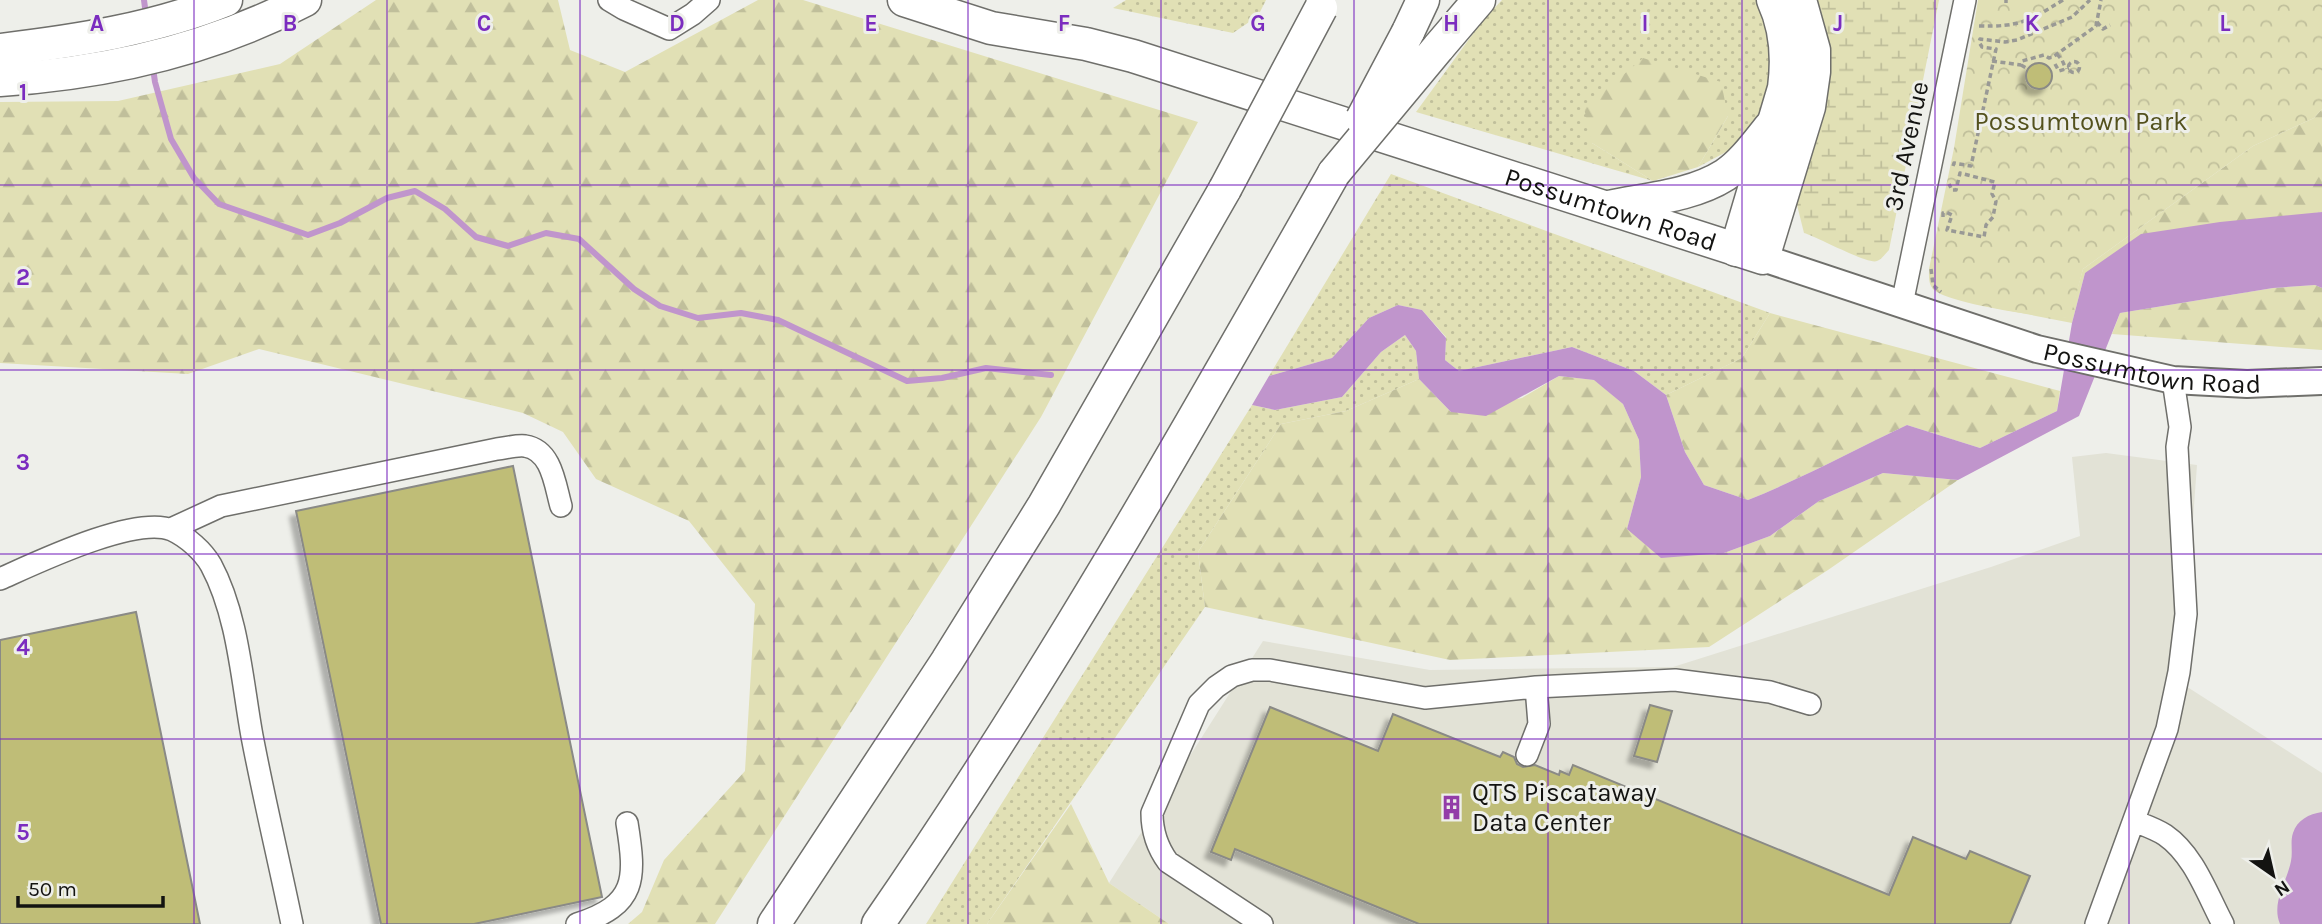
<svg xmlns="http://www.w3.org/2000/svg" width="2322" height="924" font-family="Karla,sans-serif">
	<defs>
		<pattern id="grass-dots" width="8" height="8" patternUnits="userSpaceOnUse" patternTransform="scale(1.75)"><rect width="8" height="8" fill="#e1e0b5"/><path d="M2 2h.1M6 6h.1" fill="none" stroke="#c0bf9b" stroke-width="1.8" stroke-linecap="round"/></pattern>
		<pattern id="forest-firs" width="22" height="20" patternUnits="userSpaceOnUse" patternTransform="scale(1.75)"><rect width="22" height="20" fill="#e1e0b5"/><path d="M5 1l3.5 6h-7zM16 11l3.5 6h-7z" fill="#c0bf9b"/></pattern>
		<pattern id="wetland-marsh" width="20" height="14" patternUnits="userSpaceOnUse" patternTransform="scale(1.75)"><rect width="20" height="14" fill="#e1e0b5"/><path d="M1 5h8M5 5V1M11 12h8M15 12V8" fill="none" stroke="#c0bf9b"/></pattern>
		<pattern id="park-crowns" width="20" height="18" patternUnits="userSpaceOnUse" patternTransform="scale(1.75)"><rect width="20" height="18" fill="#e1e0b5"/><path d="M2 6a3 3 0 1 1 6 0M12 15a3 3 0 1 1 6 0" fill="none" stroke="#c0bf9b"/></pattern>
		<filter id="shadow"><feDropShadow dx="-6" dy="6" stdDeviation="2" flood-color="#0004"/></filter>
	</defs>
	<rect width="100%" height="100%" fill="#eeefea"/>
	<path fill="#e2e2d6" d="M2106 453 2197 465 2181 683 2322 773V924H1169L1109 883 1263 641 1430 670 1673 667 1991 567 2080 536 2072 457Z"/>
	<path fill="url(#grass-dots)" d="M1126 0H1266L1258 16 1233 33 1113 8Z
		M1502 0H1759L1769 26 1772 55 1765 104 1741 144 1698 167 1728 116 1592 143 1653 181 1416 112 1483 20Z
		M1391 174 1770 313 1742 358 1666 395 1634 371 1572 347 1459 371 1445 360 1446 337 1422 310 1398 305 1369 318 1332 358 1269 376Z
		M1405 335 1416 351 1419 379 1346 411 1281 424 1198 552 1205 607 987 924H926L1252 405 1275 410 1342 397 1381 352Z"/>
	<path fill="url(#forest-firs)" d="M376 0H558L570 50 625 72 758 0H803L1198 122 1041 417 715 924H628L642 912 664 860 745 771 755 604 689 521 596 479 563 432 523 413 259 349 188 374 0 363V102L118 101 280 64Z
		M1643 58 1721 82 1728 116 1698 167 1653 181 1592 143 1584 108Z
		M2322 109V212L2271 219 2085 273 2072 323 1975 304 2069 318 2083 269 2253 146 2314 118Z
		M2315 285 2322 288V350L2112 334 2120 313 2273 288Z
		M1770 313 2060 391 2057 411 1980 448 1907 425C1854 450 1803 478 1748 500L1704 485 1685 452 1666 395 1742 358Z
		M1559 376 1595 380 1623 404 1639 440 1641 477 1627 529 1724 553 1770 536 1819 501 1883 473 1958 480 1828 570 1709 647 1450 660 1205 607 1198 552 1281 424 1346 411 1419 379 1451 412 1522 398Z
		M1071 804 1109 883 1169 924H987Z"/>
	<path fill="url(#wetland-marsh)" d="M1811 0H1939L1889 250C1886 253 1881 260 1877 261 1868 265 1818 237 1804 233L1796 201Z"/>
	<path fill="url(#park-crowns)" d="M1978 0H2322V109L2314 118 2253 146 2083 269 2070 318C2046 318 1950 304 1934 290 1928 284 1929 276 1929 269L1954 148Z"/>
	<path fill="#c095cc" d="M2322 212V288L2315 285 2273 288 2120 313 2079 416 1958 480 1883 473 1819 501 1770 536 1724 553 1661 558 1627 529 1641 477 1639 440 1623 404 1594 380 1559 376 1486 416 1451 412 1419 379 1416 351 1405 335 1381 352 1342 397 1275 410 1252 405 1269 376 1332 358 1369 318 1398 305 1422 310 1446 338 1445 360 1459 371 1572 347 1634 371 1666 395 1685 452 1704 485 1748 500C1803 478 1854 450 1907 425L1980 448 2057 411 2072 323 2085 273 2141 234 2220 222Z
		M2322 812V924H2280C2271 902 2287 882 2291 861 2293 852 2290 841 2293 833 2297 820 2309 814 2322 812Z"/>
	<g fill="none" stroke-linecap="round" stroke-linejoin="round">
		<path stroke="#c095cc" stroke-width="6" d="M144 0 146 15
			M153 68 155 82 171 139 194 178 219 204 308 235 340 223 387 198 415 191 445 209 476 237 508 246 546 233 579 239 634 289 660 306 698 318 741 313 778 320 907 381 942 378 986 368 1051 375"/>
	</g>
	<path fill="#bfbd77" stroke="#8a8a86" stroke-width="2" filter="url(#shadow)" d="M2026 76a13 13 0 1 1 26 0a13 13 0 1 1-26 0Z
		M513 466 602 897 474 924H381L296 511Z
		M136 612 200 924H0V640Z
		M1650 705 1672 711 1657 762 1634 756Z
		M1270 707 1378 751 1393 714 1500 757 1503 752 1514 757 1517 764 1523 767 1535 765 1559 775 1560 771 1569 775 1573 765 1889 895 1913 837 1966 859 1970 851 2030 876 2010 924H1419L1235 849 1231 860 1211 852Z"/>
	<g fill="none" stroke-linecap="round" stroke-linejoin="round">
		<defs>
			<path id="minor" d="M609 0 624 9 669 29 693 14 709 0
				M1902 304 1965 0
				M171 529 221 506 497 449C506 448 516 445 525 446 552 450 555 485 561 506
				M0 579C36 563 135 515 172 530 187 537 203 551 211 565 238 615 242 681 252 736 264 799 279 861 292 924
				M1527 755 1539 724 1536 687
				M2134 821C2144 825 2156 829 2165 835 2194 855 2207 894 2223 924
				M577 924C637 905 636 879 627 823
				M1262 924 1168 862C1157 847 1152 832 1152 813L1199 704 1216 687 1232 676 1252 670H1270L1425 698 1536 687 1675 680 1770 692 1810 704
				M2096 924 2167 729 2179 672 2186 614 2177 447 2180 427 2173 380"/>
			<g id="major">
				<path id="s1" d="M1763 258 2037 349 2173 380 2247 384 2322 381"/>
			</g>
			<g id="highway">
				<path id="s2" d="M904 0 991 28 1086 44 1133 56 1763 258 1809 107 1814 72V50L1800 0"/>
				<path d="M1408 32 1423 0"/>
				<path d="M1438 48 1479 0"/>
				<path d="M0 50C77 41 154 29 226 0"/>
				<path d="M0 80C107 73 210 50 305 0"/>
				<path d="M1609 207C1647 199 1692 196 1725 175 1743 163 1757 143 1770 127"/>
				<path d="M1736 250 1784 88C1788 58 1786 28 1773 0"/>
				<path d="M774 924 947 661 1044 505 1225 189"/>
				<path d="M878 924C1045 683 1190 427 1334 173"/>
			</g>
		</defs>
		<use href="#minor" stroke="#6f6f6b" stroke-width="24"/>
		<use href="#major" stroke="#6f6f6b" stroke-width="30"/>
		<use href="#highway" stroke="#6f6f6b" stroke-width="35"/>
		<path stroke="#999995" stroke-width="3.5" stroke-dasharray="5 3.5" stroke-linecap="butt" d="M2006 3V0
			M2097 22 2103 29 2110 25
			M1979 26C2020 27 2029 21 2063 0
			M2057 54 2062 60 2066 69
			M1992 61 2021 65 2022 61 2044 55 2049 58 2053 57 2096 26 2101 0
			M2068.5 67a5.5 5.5 0 1 1 11 0a5.5 5.5 0 1 1-11 0Z
			M2055 64 2059 71 2069 68
			M2021 65 2028 69
			M1953 166 1954 163 1971 166 1996 49 1982 47 1979 42 1980 39 2005 42 2017 40 2072 17 2090 0
			M1943 217V213L1946 212 1952 215 1947 230 1984 237 1986 225 1993 217 1996 201 1992 194 1995 182 1960 173 1956 190H1952L1949 184
			M1931 269 1933 285 1941 292"/>
		<use href="#minor" stroke="#fff" stroke-width="21"/>
		<use href="#major" stroke="#fff" stroke-width="26"/>
		<use href="#highway" stroke="#fff" stroke-width="32"/>
		<defs>
			<path id="highway-bridge" d="M1362 119 1408 32
				M1334 173 1438 48
				M1225 189 1321 8"/>
		</defs>
		<use href="#highway-bridge" stroke="#6f6f6b" stroke-width="35" stroke-linecap="butt"/>
		<use href="#highway-bridge" stroke="#fff" stroke-width="32"/>
	</g>
	<path fill="none" stroke="#7b2cbf" stroke-width="2" stroke-opacity="0.55" d="M194 0V924M387 0V924M580 0V924M774 0V924M968 0V924M1161 0V924M1354 0V924M1548 0V924M1742 0V924M1935 0V924M2129 0V924M0 185H2322M0 370H2322M0 554H2322M0 739H2322"/>
	<defs>
		<symbol id="building-bare" viewBox="-9 -9 18 18"><path d="M-4-6H4V6H1V3H-1V6H-4ZM-2.5-4.3h1.7v1.8h-1.7ZM.8-4.3h1.7v1.8H.8ZM-2.5-1h1.7V.8h-1.7ZM.8-1h1.7V.8H.8Z" fill="#933ca8" stroke="#eeefea" stroke-width="2.5" paint-order="stroke"/></symbol>
	</defs>
	<g fill-rule="evenodd">
		<use href="#building-bare" x="1434" y="790" width="35" height="35"/>
	</g>
	<g text-anchor="middle" stroke-width="6" stroke-linejoin="round" paint-order="stroke">
		<g font-size="26" fill="#53511d" stroke="#eeefea">
			<text x="2081" y="130">Possumtown Park</text>
		</g>
		<g font-size="26" fill="#131311" stroke="#eeefea">
			<text transform="translate(1906 146) rotate(-78)" y="9">3rd Avenue</text>
			<text dy="9" stroke="none"><textPath href="#s2" startOffset="738">Possumtown Road</textPath></text>
			<text dy="9" stroke="none"><textPath href="#s1" startOffset="406">Possumtown Road</textPath></text>
		</g>
		<g font-size="26" fill="#131311" stroke="#eeefea" text-anchor="start">
			<text x="1472" y="801">QTS Piscataway<tspan x="1472" dy="30">Data Center</tspan></text>
		</g>
	</g>
	<g font-size="23" text-anchor="middle" font-weight="bold" fill="#7b2cbf" stroke="#eeefea" stroke-width="6" stroke-linejoin="round" paint-order="stroke">
		<text x="97" y="31">A</text>
		<text x="290" y="31">B</text>
		<text x="484" y="31">C</text>
		<text x="677" y="31">D</text>
		<text x="871" y="31">E</text>
		<text x="1064" y="31">F</text>
		<text x="1258" y="31">G</text>
		<text x="1451" y="31">H</text>
		<text x="1645" y="31">I</text>
		<text x="1838" y="31">J</text>
		<text x="2032" y="31">K</text>
		<text x="2225" y="31">L</text>
		<text x="23" y="100">1</text>
		<text x="23" y="285">2</text>
		<text x="23" y="470">3</text>
		<text x="23" y="655">4</text>
		<text x="23" y="840">5</text>
	</g>
	<g transform="translate(2273 875) rotate(146)" stroke="#eeefea" stroke-width="5" paint-order="stroke">
	<path d="M0-5L12 26L0 18L-12 26Z" fill="#131311"/>
	<text y="-10" font-size="19" font-weight="bold" text-anchor="middle" fill="#131311">N</text>
	</g>
	<path d="M18 896v10h145v-10" fill="none" stroke="#131311" stroke-width="3.5"/>
	<text x="28" y="896" font-size="21" fill="#131311" stroke="#eeefea" stroke-width="5" paint-order="stroke">50 m</text>
</svg>
